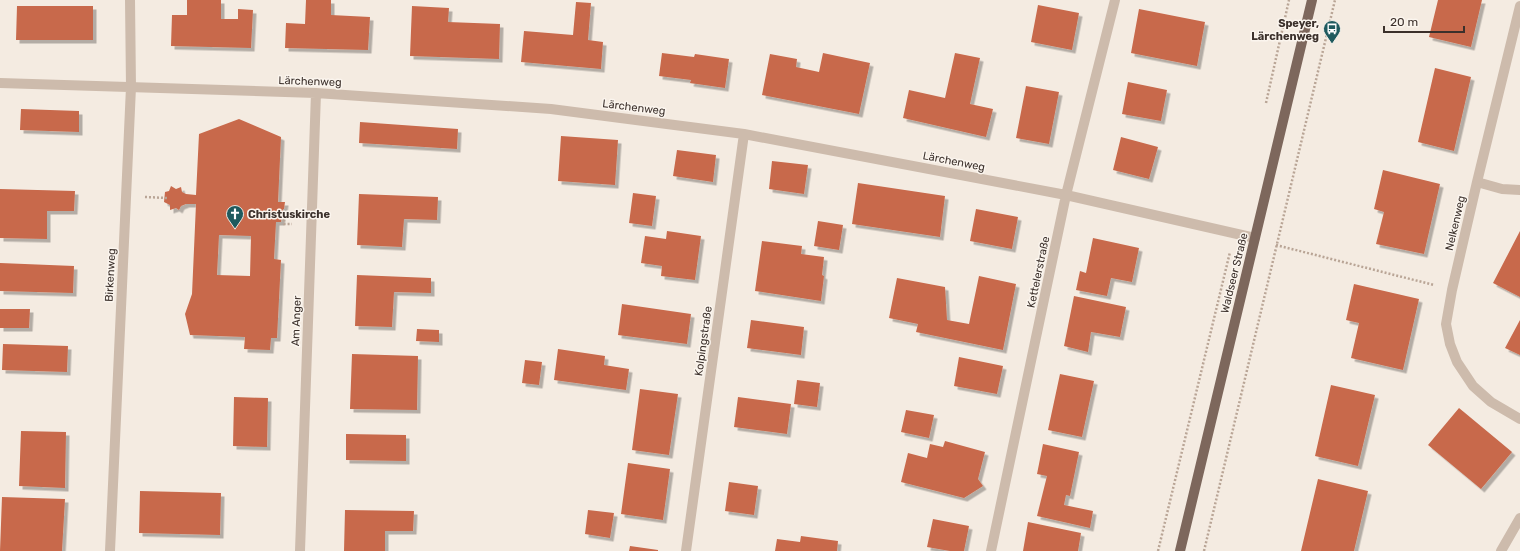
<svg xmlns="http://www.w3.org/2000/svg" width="1520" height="551" font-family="Rubik,sans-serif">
	<defs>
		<filter id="shadow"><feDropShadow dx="3.5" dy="3.5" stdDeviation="0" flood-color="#0004"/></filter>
	</defs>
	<rect width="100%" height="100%" fill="#f4ebe1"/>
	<path fill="#c8694b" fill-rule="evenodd" filter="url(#shadow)" d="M187 0H221V19H238V9L253 10 251 48 171 46 172 15H187Z
		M306 0H331V15L370 17 368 50 285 48 286 23 305 24Z
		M1438 0H1482L1471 47 1429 37Z
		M576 2 591 3 588 40 603 42 601 69 521 62 524 31 573 35Z
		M1038 5 1079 13 1072 50 1031 42Z
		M17 6H93V40H16Z
		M412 6 449 8 448 22 500 24 499 59 410 56Z
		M1139 9 1205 22 1197 66 1131 53Z
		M662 53 694 57 695 54 729 59 725 88 690 83 691 80 659 76Z
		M823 53 870 63 859 114 762 95 770 54 797 59 796 67 819 72Z
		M955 53 980 58 970 104 993 109 986 137 903 118 909 90 945 98Z
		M1435 68 1471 77 1454 151 1418 142Z
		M1128 82 1167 90 1161 121 1122 114Z
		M1026 86 1059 92 1049 144 1016 138Z
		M21 109 79 111V132L20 130Z
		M239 119 281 137 278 202H285L284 209H283L281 222H276L274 259 281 260 277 338H271L270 350 244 349 245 337 190 335 185 314 192 294 196 204H186L181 206 179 210 176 208 170 210V205L164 202 165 192 169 191 171 186 176 189 181 187 182 192 186 194 196 195 199 134ZM219 235 251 236 250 276 217 275Z
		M360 122 458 129 457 149 359 143Z
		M561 136 618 140 615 185 558 181Z
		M1121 137 1158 147 1149 179 1113 170Z
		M677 150 716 155 713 182 673 176Z
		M772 161 808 165 804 194 769 189Z
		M1383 170 1440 184 1424 254 1376 244 1384 212 1374 209Z
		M858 183 945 196 940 237 852 224Z
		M0 189 75 191 74 211H47V239L0 238Z
		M633 193 656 196 652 226 629 223Z
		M359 194 438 197 437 220 404 219 402 247 357 245Z
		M976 209 1018 217 1012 249 970 241Z
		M818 221 843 225 839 250 814 246Z
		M667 231 701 236 695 280 661 276 662 266 641 263 645 236 666 239Z
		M1520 231V297L1493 283Z
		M1093 238 1139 248 1132 282 1111 278 1107 296 1076 290 1080 271 1086 273Z
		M762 241 802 246 801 254 824 257 822 275 824 276 821 301 755 291Z
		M0 263 74 266 73 293 0 291Z
		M357 275 431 278V293L394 292 392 327 355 326Z
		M979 276 1016 284 1003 350 916 332 918 324 889 318 897 278 945 287 947 320 969 324Z
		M1354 284 1419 299 1403 370 1351 358 1359 323 1346 320Z
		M1074 296 1126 307 1120 337 1091 332 1088 352 1064 346Z
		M622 304 691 314 687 344 618 335Z
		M0 309H30L29 328H0Z
		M751 320 804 327 801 355 747 348Z
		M1520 320V355L1505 348Z
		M417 329 439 330V342L416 341Z
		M3 344 68 346 67 372 2 370Z
		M558 349 605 356 604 365 629 369 626 390 554 380Z
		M352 354 418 356 417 410 350 409Z
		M959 357 1003 366 997 394 954 386Z
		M525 360 542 362 539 385 522 383Z
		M1060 374 1094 381 1082 437 1048 430Z
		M797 380 820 383 817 407 794 404Z
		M1331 385 1375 395 1358 466 1315 456Z
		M640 389 678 394 669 455 632 450Z
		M234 397 268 398 267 447 233 446Z
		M738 397 791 404 787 434 734 427Z
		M1459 408 1512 452 1481 489 1428 445Z
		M906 410 934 415 929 438 901 432Z
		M21 431 66 432 65 488 19 486Z
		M346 434 406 435V461L346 460Z
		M945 441 985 452 978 479 983 486 964 498 901 482 908 453 927 458 930 444 943 447Z
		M1043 444 1079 452 1070 496 1066 495 1064 505 1093 511 1090 528 1037 516 1047 476 1037 474Z
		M628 463 670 469 663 520 621 514Z
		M1318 479 1368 491 1354 551H1301Z
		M729 482 758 486 754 515 725 511Z
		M140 491 221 493 220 535 139 533Z
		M2 497 65 499 62 551H0Z
		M345 510 414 511 413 531H385V551H344Z
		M588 510 614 513 610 538 585 534Z
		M933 519 969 526 964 551H950L927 547Z
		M1028 522 1081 533 1078 551H1023Z
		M801 536 838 541 837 551H775L777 539 800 542Z
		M630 546 658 550V551H629Z"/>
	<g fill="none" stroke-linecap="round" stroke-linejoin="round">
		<path stroke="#b9a596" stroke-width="2.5" stroke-dasharray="2 2" stroke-linecap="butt" d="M1266 103 1289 0
			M145 197 167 198
			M283 212 284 213V224H292
			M1276 245 1434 285
			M1158 551 1230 252
			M1204 551 1335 0"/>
		<path stroke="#cdbbac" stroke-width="10" d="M1520 6 1477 182 1452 290 1446 324 1450 344 1457 362 1473 386 1491 402 1520 419
			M0 83 316 93 551 109 744 134 1066 195 1255 238
			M1477 182 1502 189 1520 190
			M110 551 131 87 130 0
			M300 551 316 93
			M686 551 744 134
			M991 551 1066 195 1115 0
			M1501 551 1520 518"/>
		<path stroke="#7d675c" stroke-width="10" d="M1180 551 1312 0"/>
	</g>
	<defs>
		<symbol id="bus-pin" viewBox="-11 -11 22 30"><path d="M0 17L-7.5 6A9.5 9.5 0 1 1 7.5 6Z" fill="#1f5a5e" stroke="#fbf5ee"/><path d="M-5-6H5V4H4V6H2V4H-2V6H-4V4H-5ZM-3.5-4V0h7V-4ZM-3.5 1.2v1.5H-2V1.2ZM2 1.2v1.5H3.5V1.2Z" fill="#fff"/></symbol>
		<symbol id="church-pin" viewBox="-11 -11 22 30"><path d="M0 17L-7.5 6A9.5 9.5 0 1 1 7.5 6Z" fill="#1f5a5e" stroke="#fbf5ee"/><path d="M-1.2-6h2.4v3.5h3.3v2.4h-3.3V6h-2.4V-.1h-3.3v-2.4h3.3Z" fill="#fff"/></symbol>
	</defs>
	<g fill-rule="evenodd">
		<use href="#bus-pin" x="1322" y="19" width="20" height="27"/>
		<use href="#church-pin" x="225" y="204" width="20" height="27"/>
	</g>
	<g text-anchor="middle" stroke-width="3" stroke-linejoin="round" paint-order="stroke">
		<g font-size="11" font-weight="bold" fill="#3b302b" stroke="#fbf5ee" text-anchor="end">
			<text x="1319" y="27">Speyer,<tspan x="1319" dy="13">Lärchenweg</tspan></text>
			<text x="248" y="218" text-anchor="start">Christuskirche</text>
		</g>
		<g font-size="11" fill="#3b302b" stroke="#fbf5ee">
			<text transform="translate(310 81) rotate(2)" y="4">Lärchenweg</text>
			<text transform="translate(634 107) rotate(7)" y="4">Lärchenweg</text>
			<text transform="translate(954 161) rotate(11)" y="4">Lärchenweg</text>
			<text transform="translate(1455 223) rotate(-77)" y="4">Nelkenweg</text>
			<text transform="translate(1038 272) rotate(-78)" y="4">Kettelerstraße</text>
			<text transform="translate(1234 273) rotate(-76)" y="4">Waldseer Straße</text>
			<text transform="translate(110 275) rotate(-87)" y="4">Birkenweg</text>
			<text transform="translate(296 321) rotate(-88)" y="4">Am Anger</text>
			<text transform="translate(703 341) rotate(-82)" y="4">Kolpingstraße</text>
		</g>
	</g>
	<path d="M1384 26v6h80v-6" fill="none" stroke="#3b302b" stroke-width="2"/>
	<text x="1390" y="26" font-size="12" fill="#3b302b" stroke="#fbf5ee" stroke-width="3" paint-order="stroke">20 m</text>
</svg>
